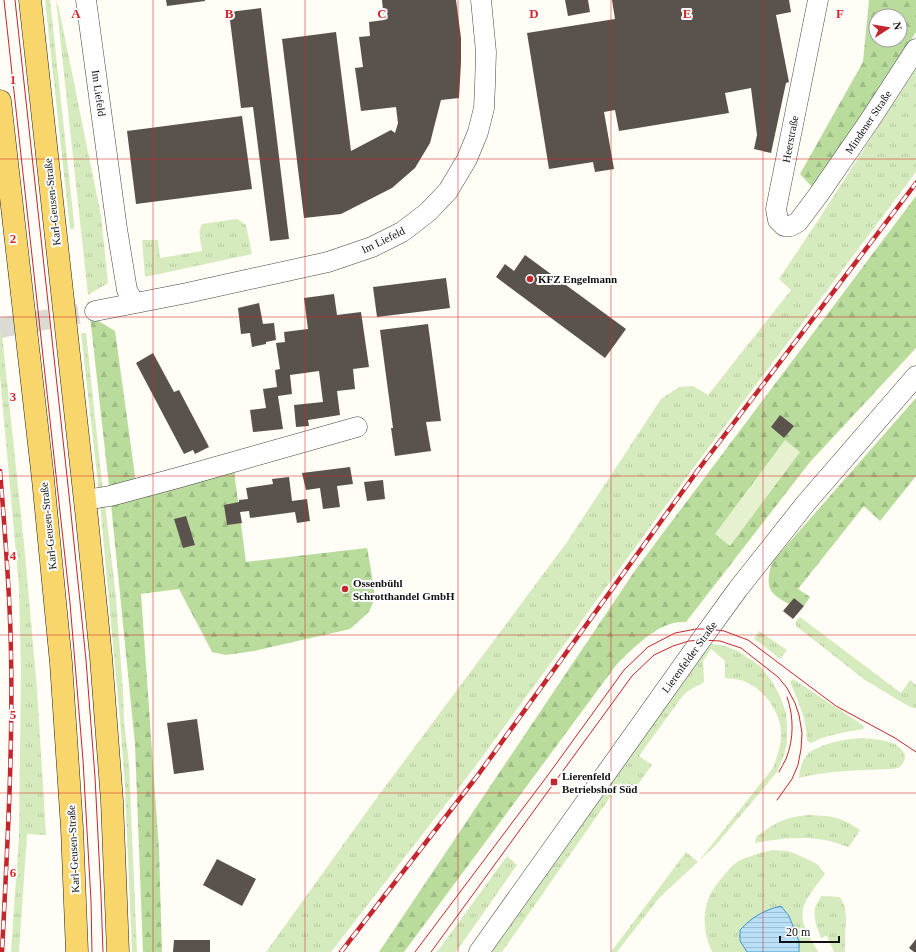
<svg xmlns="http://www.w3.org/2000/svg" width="916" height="952" font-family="'Times New Roman',serif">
	<defs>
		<pattern id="grass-tufts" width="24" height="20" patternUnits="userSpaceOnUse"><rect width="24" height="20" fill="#d5ebbd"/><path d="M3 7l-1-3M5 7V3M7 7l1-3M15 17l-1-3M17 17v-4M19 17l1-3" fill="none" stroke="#b6c8a1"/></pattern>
		<pattern id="forest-firs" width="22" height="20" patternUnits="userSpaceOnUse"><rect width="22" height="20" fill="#b9dc9c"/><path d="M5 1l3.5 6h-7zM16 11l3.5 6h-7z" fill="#9ebc85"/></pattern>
		<pattern id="water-rules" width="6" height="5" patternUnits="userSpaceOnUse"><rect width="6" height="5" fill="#b9e0f7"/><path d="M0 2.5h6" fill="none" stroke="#9ebfd3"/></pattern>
	</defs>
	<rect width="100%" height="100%" fill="#fffdf5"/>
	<path fill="url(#grass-tufts)" d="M45 0H50L74 222V229H70Z
		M56 0 59 9 101 216 108 283 88 295Z
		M916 68V172L694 467 474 768 331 952H266L373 803 567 542 661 399 679 387 693 386 708 395 791 290 779 279 819 219Z
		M237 219 246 225 252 254 145 277 142 240H158L160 258 202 251C201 242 197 232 202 224Z
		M0 315 25 554 37 689 46 835 27 834 19 952H11L19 836 21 669 19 587 0 376Z
		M81 333H86L103 492H99Z
		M105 503 116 598 123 691 124 721 129 763 137 952H132L125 787 120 720 100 504Z
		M800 617 901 693 910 680 916 685V708H913L903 703 865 680 796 626V621Z
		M759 631 787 650 780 659 760 643 754 639Z
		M707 643 725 646 738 651 760 666 771 680 780 696 786 713 787 726V743L784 755 777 772 715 846 659 898 617 952H611L686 852 698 862 773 768C777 757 781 746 781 734 781 714 766 691 746 682 740 679 732 679 725 678V661L711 649 703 661 704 682 688 691 681 698 639 756 652 765 633 791 620 783 502 952H491Z
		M793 679 864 726 863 729C844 732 827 735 811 743L807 741C807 720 798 701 790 682Z
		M862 738C873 739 895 740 902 750 907 756 905 764 898 768 894 769 889 769 886 769 872 770 859 770 845 771 830 772 814 774 799 778 800 769 802 758 810 752 812 750 816 749 818 748 832 741 847 739 862 738Z
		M810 815C833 816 841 817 860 830L849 847C841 845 833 841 824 840 802 836 778 839 755 843L756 837C776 822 785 817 810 815Z
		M772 850 787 851 796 854 817 864 825 874C816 887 799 903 803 921 805 931 813 942 818 952H712C703 933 701 908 713 890 715 886 718 883 720 880 725 874 731 866 737 862 748 856 760 853 772 850Z
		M507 856 517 865 456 952H437Z
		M821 896 840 897 845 907 846 918 845 936V952H834L827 936 821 938C817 928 812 915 816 905 817 902 820 899 821 896Z"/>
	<path fill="url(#forest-firs)" fill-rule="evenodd" d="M869 0H916V32L865 113 813 188 800 174 863 62ZM876 16H900V40H876Z
		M916 196V348L810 462 686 622C682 622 677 622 673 623 650 630 634 648 617 664L404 952H379L636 569Z
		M90 316 115 331 136 483 234 471 246 562 367 548 371 570 375 598 369 612 350 629 254 651 226 655 212 652 179 589 141 594 159 850 162 952H143L135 744 111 504Z
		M916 398V476L880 521 864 506 798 589 810 597 804 606 794 598 789 604C784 601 779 599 775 595 765 588 769 572 772 562Z"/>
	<path fill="#e6f2cf" d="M785 440 800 452 730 546 715 534Z"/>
	<path fill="url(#water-rules)" stroke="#3f96cf" d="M781 906 789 916 799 941V952H747L740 941V930C752 917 764 910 781 906Z"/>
	<path fill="#5a524d" d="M166 0H205V1L167 6Z
		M382 0H456L461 38V62L459 98 441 100 430 143 415 168 392 188 341 214 304 218 282 39 336 32 351 151 391 130 395 133 398 123 396 107 361 111 355 68 363 67 359 37 370 36 369 22 384 20Z
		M565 0H588L590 12 568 16Z
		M612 0H789L791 12 776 15 789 82 786 83 771 153 754 149 757 135 751 88 725 93 729 113 619 131 615 110 604 112 614 169 595 172 593 162 549 169 527 33 615 19Z
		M261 8 289 239 270 241 253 107 241 108 229 12Z
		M242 116 252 189 136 204 127 131Z
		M525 255 626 329 605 358 496 277 505 264 514 271Z
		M446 278 450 308 377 317 373 287Z
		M334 294 337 315 361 312 369 367 353 369 355 389 337 391 340 415 308 420 309 426 296 427 294 405 323 402 319 371 290 375 292 394 278 396 283 429 253 432 250 410 266 408 263 389 277 387 275 370 280 369 276 343 285 342 284 332 308 329 304 298Z
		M259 303 263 324 274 323 276 340 266 342V344L252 347 250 333 241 334 238 308Z
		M428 324 441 421 426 422 431 451 395 456 391 428H393L380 330Z
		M153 353 174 392 179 390 209 447 195 454 193 450 184 454 136 363Z
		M780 415 794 426 784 438 771 427Z
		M350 467 353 484 337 486 340 507 323 509 320 488 306 490 302 473Z
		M289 477 292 501 307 499 310 521 297 523 295 512 250 518 249 511 240 512 242 523 227 525 224 505 239 502V500L248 499 246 488 273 484 272 479Z
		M383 480 385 499 367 501 364 482Z
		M186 516 195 545 183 548 174 519Z
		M794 598 804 606 793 619 783 611Z
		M197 719 204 770 174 774 167 723Z
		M217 859 256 879 242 906 203 885Z
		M916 939V952H914L909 948Z
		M174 940H210V952H173Z"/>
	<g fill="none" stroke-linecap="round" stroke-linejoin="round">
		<path stroke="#dbdad3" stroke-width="20" stroke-dasharray="20 10" stroke-linecap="butt" d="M0 328 95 311"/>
		<defs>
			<path id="minor" d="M86 0 117 229 127 290 134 303
				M818 0 776 209 778 220 784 226H791L798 222 819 194 870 120 916 49
				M95 311 187 293 328 262 372 247 402 232 428 212 448 191 467 159 478 132 484 108 485 85 486 52 481 0
				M85 500 110 496 177 478 357 427
				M479 952 701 640 738 589 806 503 916 376"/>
			<path id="major" d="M30 0 87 519 101 657 112 801 118 952
				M0 101 43 479 61 663 72 828 77 952"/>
		</defs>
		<use href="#minor" stroke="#444" stroke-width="21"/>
		<use href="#major" stroke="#222" stroke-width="23"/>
		<use href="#minor" stroke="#fff" stroke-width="20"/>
		<use href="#major" stroke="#f9d66b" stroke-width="22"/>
		<path stroke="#c4262e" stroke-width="1" d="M4 0 70 603 83 760 91 901 92 952
			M15 0 70 504 86 660 95 777 101 895 103 952
			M779 772C781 768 784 763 786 759 794 739 794 717 787 697
			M415 952 548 775 624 670 648 647 675 633 696 629H709L724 631 748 640 836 706 895 738 916 752
			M431 952 632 676 654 655 673 646 689 641 701 640 720 641 741 648 778 677 787 688 795 703 799 715 802 733 801 749 798 765 792 779 777 800"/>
		<defs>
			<path id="rail" d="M0 471C5 531 10 592 11 652 13 752 7 852 2 952
				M341 952 478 775 698 470 916 183"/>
		</defs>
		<use href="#rail" stroke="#c4262e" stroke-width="4.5"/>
		<use href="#rail" stroke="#fff" stroke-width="3" stroke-dasharray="9" stroke-linecap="butt"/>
	</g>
	<path fill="none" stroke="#d62828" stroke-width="1" stroke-opacity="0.55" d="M153 0V952M305 0V952M458 0V952M611 0V952M763 0V952M0 159H916M0 317H916M0 476H916M0 635H916M0 793H916"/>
	<g fill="#c4262e" stroke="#fff" stroke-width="1.5">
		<circle cx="530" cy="279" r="4"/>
		<circle cx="345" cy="589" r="4"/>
		<rect x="550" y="778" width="8" height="8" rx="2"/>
	</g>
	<g text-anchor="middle" stroke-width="4" stroke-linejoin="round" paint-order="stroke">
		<g font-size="11" fill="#111" stroke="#fff">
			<text transform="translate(99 93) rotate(82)" y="4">Im Liefeld</text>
			<text transform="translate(868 122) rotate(-56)" y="4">Mindener Straße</text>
			<text transform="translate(790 139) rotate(-79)" y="4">Heerstraße</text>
			<text transform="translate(52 202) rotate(-96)" y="4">Karl-Geusen-Straße</text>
			<text transform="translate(383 240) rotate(-26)" y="4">Im Liefeld</text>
			<text transform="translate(48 526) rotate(-96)" y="4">Karl-Geusen-Straße</text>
			<text transform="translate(689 657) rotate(-54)" y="4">Lierenfelder Straße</text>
			<text transform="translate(73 849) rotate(-93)" y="4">Karl-Geusen-Straße</text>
		</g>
		<g font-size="11" font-weight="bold" fill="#111" stroke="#fff" text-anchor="start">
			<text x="538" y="283">KFZ Engelmann</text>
			<text x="353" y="587">Ossenbühl<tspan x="353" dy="13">Schrotthandel GmbH</tspan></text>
			<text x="562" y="780">Lierenfeld<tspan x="562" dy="13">Betriebshof Süd</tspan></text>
		</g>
	</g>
	<g font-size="13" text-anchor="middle" font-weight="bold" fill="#d62828" stroke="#fff" stroke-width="4" stroke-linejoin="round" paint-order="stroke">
		<text x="76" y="18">A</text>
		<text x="229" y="18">B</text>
		<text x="382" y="18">C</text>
		<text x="534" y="18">D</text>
		<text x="687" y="18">E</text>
		<text x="840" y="18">F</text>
		<text x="13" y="84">1</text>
		<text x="13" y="243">2</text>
		<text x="13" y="401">3</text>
		<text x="13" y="560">4</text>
		<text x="13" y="719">5</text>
		<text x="13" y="877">6</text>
	</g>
	<g transform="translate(888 28) rotate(78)"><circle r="19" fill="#ffffff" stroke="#a0a0a0"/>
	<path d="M0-3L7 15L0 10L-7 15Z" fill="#c4262e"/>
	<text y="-6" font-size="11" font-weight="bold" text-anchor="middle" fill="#111111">N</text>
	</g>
	<path d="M780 936v6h59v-6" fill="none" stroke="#111111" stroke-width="2"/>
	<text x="786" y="936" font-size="12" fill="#111111" stroke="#ffffff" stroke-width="3" paint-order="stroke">20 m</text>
</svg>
